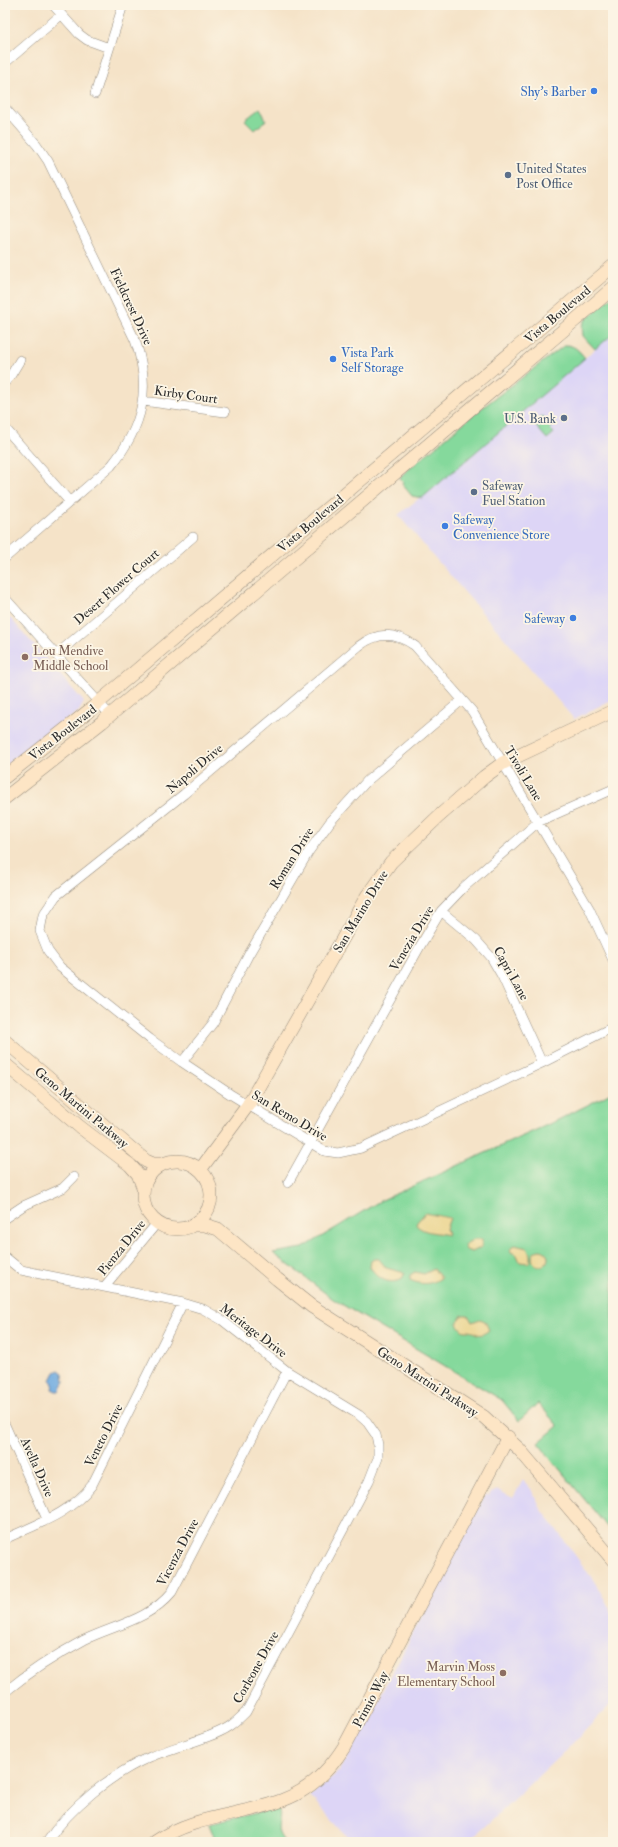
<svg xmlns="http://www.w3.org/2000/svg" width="618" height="1847" font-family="'IM FELL Double Pica',serif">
	<rect width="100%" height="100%" fill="#fcf5e5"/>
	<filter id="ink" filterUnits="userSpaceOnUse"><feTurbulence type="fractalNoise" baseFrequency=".025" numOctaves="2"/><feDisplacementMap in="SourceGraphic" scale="8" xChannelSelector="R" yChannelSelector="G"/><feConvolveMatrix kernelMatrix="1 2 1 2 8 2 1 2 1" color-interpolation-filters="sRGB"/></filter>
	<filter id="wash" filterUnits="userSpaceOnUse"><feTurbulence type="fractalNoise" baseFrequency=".012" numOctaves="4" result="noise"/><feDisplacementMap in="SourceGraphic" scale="16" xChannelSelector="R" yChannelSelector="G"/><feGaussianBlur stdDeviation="0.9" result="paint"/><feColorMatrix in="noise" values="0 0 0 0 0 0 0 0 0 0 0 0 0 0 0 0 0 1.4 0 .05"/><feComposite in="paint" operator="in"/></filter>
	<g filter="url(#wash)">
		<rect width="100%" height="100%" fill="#f5e3c8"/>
		<path fill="#ddd5f6" d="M613 334V699L574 719 398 515 421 497 422 498Z
			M5 612 84 702 79 711 5 766Z
			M523 1480 531 1489 540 1507 594 1581 613 1614V1702L566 1750 483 1828 466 1842H352L310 1796 337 1773 350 1754 485 1495 489 1496 490 1493 498 1490 513 1498Z"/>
		<path fill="#85d99c" stroke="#588264" d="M260 108 266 120 255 130 245 120Z
			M613 296V334L595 349 583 336 582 326 585 320Z
			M565 345C575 345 579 351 585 358L422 498 412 496 402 484 403 482 400 479 402 475 474 414Z
			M543 416 552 427 550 429 554 433 547 439 534 424Z
			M613 1092V1534L538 1443 558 1426 538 1403 519 1421 502 1400 333 1299 273 1253 303 1248 380 1201 558 1120Z
			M278 1808C284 1821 271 1828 285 1842H216L209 1824Z"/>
		<path fill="#eeda9e" stroke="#8c8264" d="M425 1213 450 1218 446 1229 448 1235C437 1232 425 1234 416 1225L417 1222Z
			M474 1239H482V1247L472 1252 466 1250 464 1245Z
			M515 1245 527 1248 530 1255V1261L528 1263 520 1262 517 1255 511 1252 510 1249Z
			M532 1258a8 8 0 1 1 16 0a8 8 0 1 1-16 0Z
			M374 1259H379L386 1268 405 1273 401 1280C387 1285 378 1278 370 1267L371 1261Z
			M434 1269 441 1278C431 1285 420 1285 410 1280V1275L415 1272 424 1274Z
			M462 1315H468L472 1322 480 1319 485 1321 489 1330C478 1339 478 1332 468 1331 466 1331 464 1331 462 1330L457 1324Z"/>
		<path fill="#6fabe0" stroke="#4d6b86" d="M59 1370 63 1373 64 1382 59 1391H56L52 1389 53 1384 51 1380 55 1372Z"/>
	</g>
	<g filter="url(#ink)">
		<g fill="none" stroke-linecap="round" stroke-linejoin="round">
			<defs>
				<path id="street" d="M53 5 79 34 87 40 109 48
					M5 63 61 15
					M95 94 123 5
					M5 108 37 145 48 161 135 340C152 388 143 427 111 466L5 558
					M5 382 11 375 20 360
					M143 401 225 412
					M5 428 70 502
					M5 598 110 715
					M56 655 193 537
					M441 911 476 940 491 957 502 976 542 1063
					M613 960 589 908 472 711 415 646C396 632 377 632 359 646L184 794 56 896 43 915 40 931 48 951 60 967 150 1039 182 1062 230 1094 324 1151 338 1153 361 1148 542 1063 613 1027
					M182 1062 213 1023 249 954 309 851 330 822 367 781 462 700
					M288 1183 419 948 441 911 463 888 538 822 613 789
					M5 1218 23 1206 63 1188 74 1177
					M5 1257 21 1270 183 1303 203 1309 222 1320 287 1371 359 1415 367 1422 376 1435 378 1445V1458L369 1481 246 1712C241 1717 236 1722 230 1726 211 1739 172 1747 150 1757 113 1773 69 1808 47 1842
					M104 1287 157 1223
					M5 1425 47 1519
					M5 1539C37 1524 70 1514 92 1485L183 1303
					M5 1692C29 1672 56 1655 84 1640 115 1625 149 1620 172 1592L287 1371"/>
				<path id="secondary" d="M5 777 91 709 613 266
					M5 798 102 722 613 288
					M5 1041 146 1161 153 1164H162
					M5 1064 80 1127 130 1165 138 1174 143 1187
					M143 1195a34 34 0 1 1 68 0a34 34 0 1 1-68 0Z
					M200 1170 248 1105 367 896 391 862 438 817 484 777 503 763 613 711
					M193 1225H205L218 1229 277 1279 311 1306 484 1417 519 1449 613 1560
					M155 1842C195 1814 240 1817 283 1800 310 1790 329 1771 344 1747L508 1437"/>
			</defs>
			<use href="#street" stroke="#90877a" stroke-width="10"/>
			<use href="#secondary" stroke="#90877a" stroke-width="14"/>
			<use href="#street" stroke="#fff" stroke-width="9"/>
			<use href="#secondary" stroke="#fde5c5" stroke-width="13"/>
		</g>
	</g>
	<g fill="#3f7fe0" stroke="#fcf5e5" stroke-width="1.5">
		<circle cx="594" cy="91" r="4"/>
		<circle cx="333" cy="359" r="4"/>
		<circle cx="445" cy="526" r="4"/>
		<circle cx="573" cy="618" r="4"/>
	</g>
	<g fill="#5c6f8a" stroke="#fcf5e5" stroke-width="1.5">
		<circle cx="508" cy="175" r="4"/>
		<circle cx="564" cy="418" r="4"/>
		<circle cx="474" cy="492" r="4"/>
	</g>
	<g fill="#8d6e63" stroke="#fcf5e5" stroke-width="1.5">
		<circle cx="25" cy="657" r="4"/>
		<circle cx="503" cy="1673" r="4"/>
	</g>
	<g text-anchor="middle" stroke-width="3.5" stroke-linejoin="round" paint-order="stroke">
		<g font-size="13" fill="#366cbe" stroke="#fcf5e5" text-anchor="end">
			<text x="586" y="96">Shy's Barber</text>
			<text x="341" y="357" text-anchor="start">Vista Park<tspan x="341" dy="15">Self Storage</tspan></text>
			<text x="453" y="524" text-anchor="start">Safeway<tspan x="453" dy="15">Convenience Store</tspan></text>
			<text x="565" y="623">Safeway</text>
		</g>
		<g font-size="13" fill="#4e5e75" stroke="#fcf5e5" text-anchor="start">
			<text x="516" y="173">United States<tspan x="516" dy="15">Post Office</tspan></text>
			<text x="556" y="423" text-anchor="end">U.S. Bank</text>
			<text x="482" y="490">Safeway<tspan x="482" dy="15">Fuel Station</tspan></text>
		</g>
		<g font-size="13" fill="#2b2b2b" stroke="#fcf5e5">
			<text transform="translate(132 306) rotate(65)" y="5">Fieldcrest Drive</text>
			<text transform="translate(557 314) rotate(-40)" y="5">Vista Boulevard</text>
			<text transform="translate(186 394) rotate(8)" y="5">Kirby Court</text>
			<text transform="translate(310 523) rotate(-40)" y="5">Vista Boulevard</text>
			<text transform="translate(116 586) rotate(-41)" y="5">Desert Flower Court</text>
			<text transform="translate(62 732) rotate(-38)" y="5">Vista Boulevard</text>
			<text transform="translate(194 768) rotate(-40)" y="5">Napoli Drive</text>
			<text transform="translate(524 773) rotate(59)" y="5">Tivoli Lane</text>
			<text transform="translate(291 858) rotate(-58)" y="5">Roman Drive</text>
			<text transform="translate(360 911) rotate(-59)" y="5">San Marino Drive</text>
			<text transform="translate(411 938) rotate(-59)" y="5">Venezia Drive</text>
			<text transform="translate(512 973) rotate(61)" y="5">Capri Lane</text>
			<text transform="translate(82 1107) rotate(40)" y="5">Geno Martini Parkway</text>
			<text transform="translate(290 1115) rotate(31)" y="5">San Remo Drive</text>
			<text transform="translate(121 1247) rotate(-51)" y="5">Pienza Drive</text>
			<text transform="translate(254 1330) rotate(37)" y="5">Meritage Drive</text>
			<text transform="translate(428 1381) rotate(33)" y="5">Geno Martini Parkway</text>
			<text transform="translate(103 1435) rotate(-63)" y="5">Veneto Drive</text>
			<text transform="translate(38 1467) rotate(66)" y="5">Avella Drive</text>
			<text transform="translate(177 1552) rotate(-62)" y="5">Vicenza Drive</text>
			<text transform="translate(255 1667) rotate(-61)" y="5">Corleone Drive</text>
			<text transform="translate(370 1699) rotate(-62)" y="5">Primio Way</text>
		</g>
		<g font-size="13" fill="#785e54" stroke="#fcf5e5" text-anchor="start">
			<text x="33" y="655">Lou Mendive<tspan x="33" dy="15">Middle School</tspan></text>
			<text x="495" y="1671" text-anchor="end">Marvin Moss<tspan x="495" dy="15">Elementary School</tspan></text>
		</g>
	</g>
	<rect width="618" height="1847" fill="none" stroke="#fcf5e5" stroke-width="20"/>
</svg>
